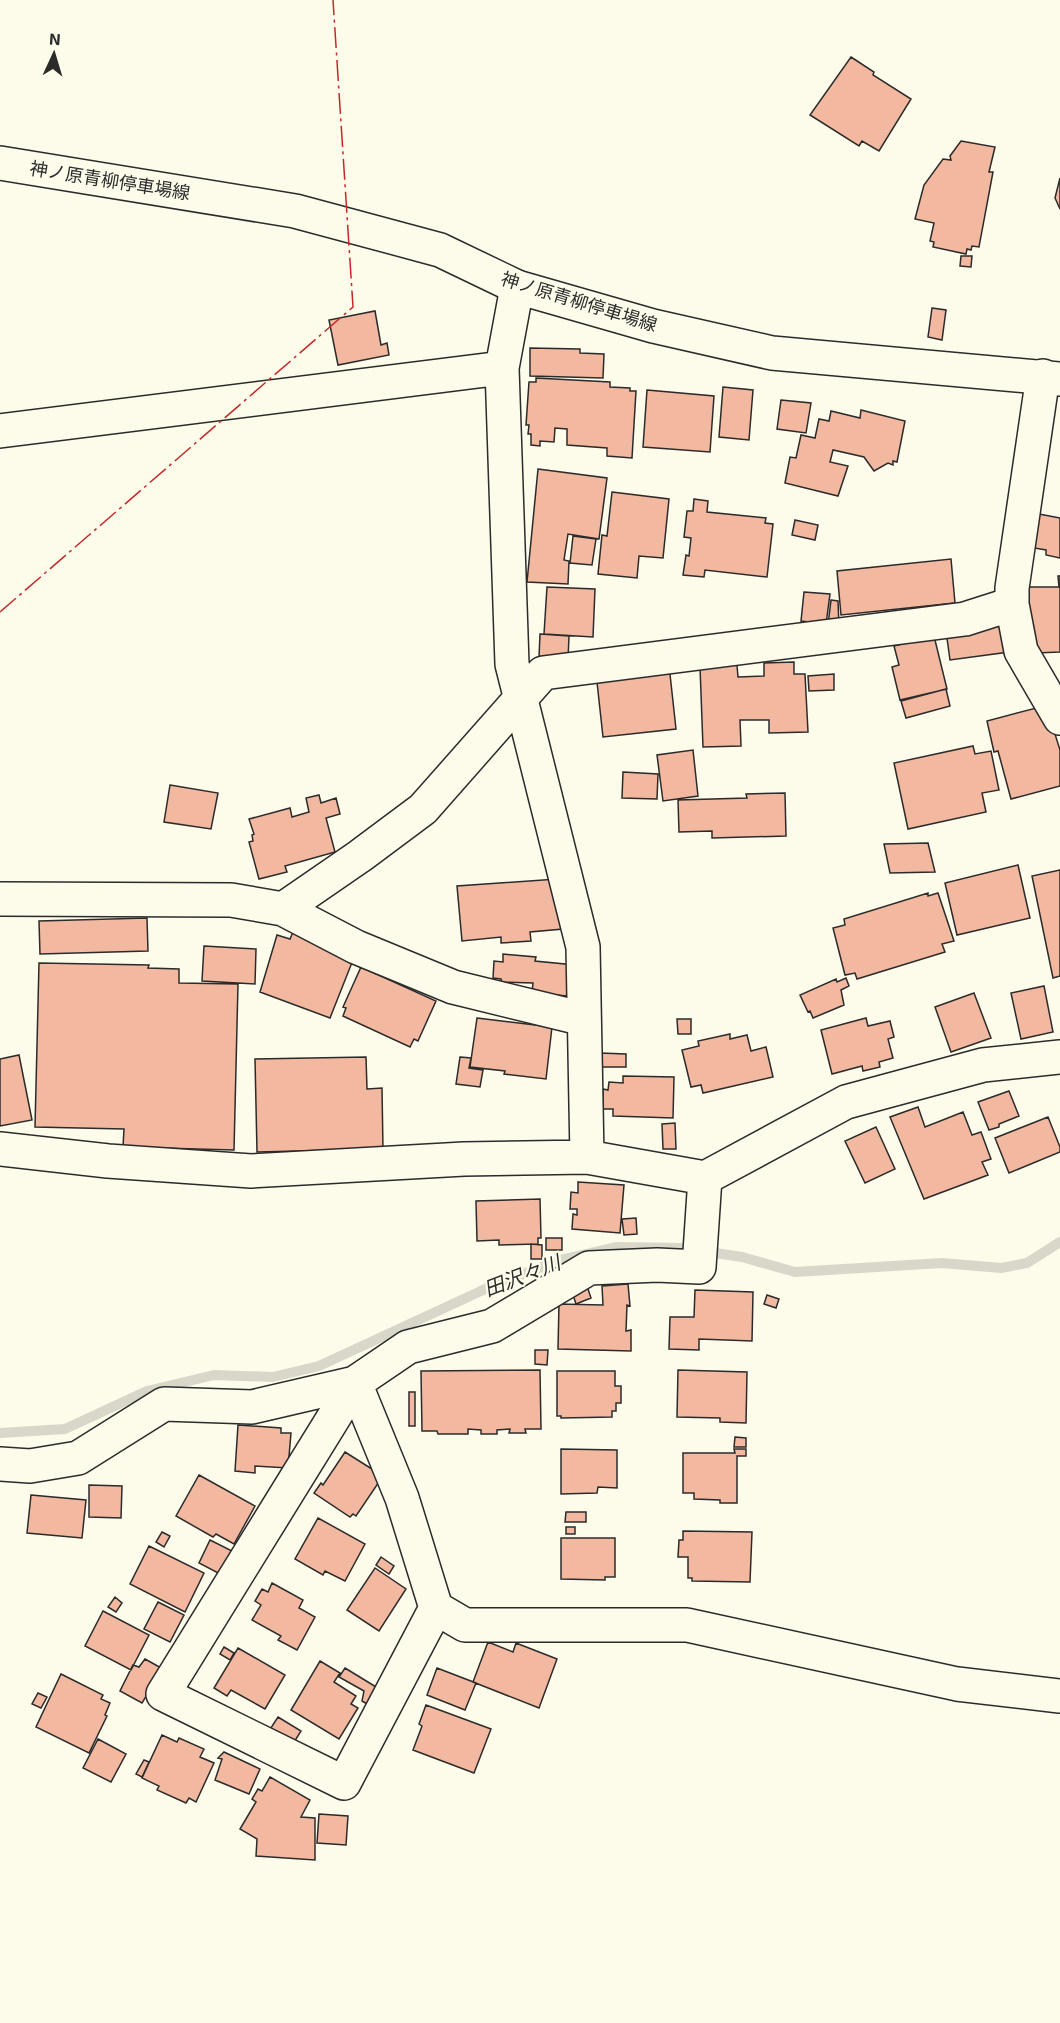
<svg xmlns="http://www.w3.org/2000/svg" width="1060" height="2023" font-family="'Exo 2','Noto Sans JP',sans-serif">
	<rect width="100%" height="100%" fill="#fdfbea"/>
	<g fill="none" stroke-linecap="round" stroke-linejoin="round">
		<path stroke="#d8d7c9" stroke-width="10" d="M0 1433 65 1429 147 1391 214 1375 273 1377 319 1366 496 1284 564 1259 616 1247 682 1248 742 1257 795 1272 942 1263 1001 1268 1027 1263 1060 1242"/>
	</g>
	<path fill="#f2b8a0" stroke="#2b2b2b" stroke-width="1.5" d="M851 57 874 72 873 75 911 99 879 151 862 141 859 146 810 115Z
		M961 141 995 147 989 172H993L979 247 972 246 971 250 967 249 966 254 933 247 934 242 930 241 934 223 915 219 924 185 943 159 951 160 950 156Z
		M1060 178V209L1055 198Z
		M961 256H972L971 267 960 266Z
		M932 308 946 310 942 340 928 337Z
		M375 311 381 345 387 343 389 355 338 365 329 320Z
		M530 348 580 349V353L604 354 603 378 530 376Z
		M536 378 610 382V387L630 388V391H636L632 458 607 456V448L567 445V429L555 428 554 442 540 441V446L531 445V434H528L529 425H526L529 382H536Z
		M723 387 753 390 749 440 719 437Z
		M647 390 714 396 710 452 643 447Z
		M781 400 811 403 806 433 777 429Z
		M861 410 905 421 897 462 893 461V465L888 463 874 471 864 457 833 450 830 462 848 466 838 496 785 483 790 457 796 458 801 435 815 438 819 419 829 421 831 411 860 418Z
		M538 469 607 478 599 539 568 534 564 560 569 561 568 584 527 582Z
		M612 492 669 499 663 558 639 556 637 578 598 574 602 535 607 536Z
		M694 499 708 501 707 512 766 518 765 523 773 524 767 577 705 570 704 577 683 575 686 555 689 556 691 538 684 537 687 511H693Z
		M1039 514 1060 518V558L1046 555V550L1034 548Z
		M795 520 818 525 815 540 792 535Z
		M573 536 596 539 592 565 570 563Z
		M951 559 955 603 841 615 837 571Z
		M1058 576H1060V652L1036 653 1027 634 1028 587H1059Z
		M547 587 595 589 593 637 544 634Z
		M804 592 830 594 826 624 801 621Z
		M831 600 838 601 839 627 828 625Z
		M1005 622 1009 652 950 660 946 631Z
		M540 634 569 636 568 660 539 657Z
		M934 636 947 689 900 700 892 667 899 665 894 646Z
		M794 662V674H805L808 732 769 733V720H740L741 746 703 747 700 667 737 665 738 677 764 676V663Z
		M669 665 676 729 603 737 596 673Z
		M834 674V690L809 691 808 676Z
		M946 689 950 706 906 718 901 701Z
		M1040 707 1055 734 1060 750V786L1011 799 998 751 994 752 987 721Z
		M973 746 975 754 991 751 999 790 982 793 986 812 908 829 894 763Z
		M693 750 698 796 663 801 657 755Z
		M623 772 658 774 657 799 622 798Z
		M170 785 218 793 211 829 164 822Z
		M785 793 786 836 712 838V831L679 832 678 800 747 798 746 794Z
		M319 795 321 803 336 798 340 814 326 818 335 852 285 866 287 872 259 879 249 842 253 841 252 835 254 834 249 819 290 808 292 817 309 812 306 798Z
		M928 843 935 872 890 873 884 844Z
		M1018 865 1030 918 957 935 945 883Z
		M1060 870V976L1053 978 1032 876Z
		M557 879 563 929 530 932 531 941 501 943V937L462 941 457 886Z
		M928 893V896L938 893 954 941 942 944 945 952 857 979 855 973 845 975 833 928 845 925 844 919Z
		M147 918 148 951 40 954 39 921Z
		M293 932 353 960 330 1018 260 992 277 935 290 939Z
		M204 946 256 949 255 984 202 981Z
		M503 954 536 957 535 961 575 965 574 983 566 996 532 992 533 983 502 982 501 979 493 978 494 961 503 962Z
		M39 963 149 965 148 968 179 969V983L238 984 234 1150 123 1147 124 1129 35 1127Z
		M361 967 436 1001 418 1041 414 1039 410 1047 343 1016 346 1008 343 1007Z
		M846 978 849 986 841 990 844 1005 813 1018 810 1011 808 1012 800 995 836 979 837 982Z
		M1044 986 1053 1032 1021 1039 1011 993Z
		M974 993 991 1038 951 1052 935 1007Z
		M477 1018 552 1027 546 1079 504 1074 505 1071 470 1067Z
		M866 1018 868 1026 890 1021 894 1037 888 1039 893 1058 879 1062 880 1067 863 1071 862 1066 832 1074 821 1030Z
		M677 1019H691V1034H678Z
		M730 1034V1039L747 1035 751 1051 766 1047 773 1077 703 1093 701 1085 691 1087 682 1050 699 1046 698 1041Z
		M600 1053 626 1054V1067H600Z
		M19 1055 32 1120 0 1126V1059Z
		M366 1057 367 1089 382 1088 383 1149 257 1152 255 1059Z
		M460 1057 471 1058 469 1068 483 1070 480 1087 456 1084Z
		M623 1076 674 1077 673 1118 613 1116V1109H603V1089L608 1090 609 1082 623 1083Z
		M1009 1091 1019 1116 999 1124V1127L989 1130 978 1102Z
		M918 1107 925 1127 963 1112 972 1135 981 1132 991 1159 982 1162 988 1175 924 1199 890 1117Z
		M1048 1117 1060 1147V1152L1009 1173 995 1138Z
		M675 1123 676 1149H663L662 1124Z
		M876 1127 895 1169 865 1183 845 1141Z
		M578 1182 624 1185 620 1233 572 1229 573 1214 577 1215V1209H570L571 1192 578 1193Z
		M540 1199 541 1238H538V1244L499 1245V1240L477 1241 476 1201Z
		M636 1218 637 1234 624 1235 622 1219Z
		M546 1238H562V1250H546Z
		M531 1244 542 1245V1259H531Z
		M628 1284 630 1306 627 1305 626 1331 631 1330V1351L558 1349 559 1304 603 1305 602 1286Z
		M587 1286 591 1298 576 1304 572 1292Z
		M695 1290 753 1292 752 1341 699 1339V1350L669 1349 670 1317H694Z
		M767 1295 779 1299 776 1308 764 1304Z
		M535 1350H548L547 1365 535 1364Z
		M540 1370 541 1429H525L526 1433H509L510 1429 497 1430V1434H481V1430L468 1429V1434H438L437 1431H422L421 1371Z
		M678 1370 747 1372 746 1423 720 1422V1418L677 1417Z
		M557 1371H615V1386H621V1403H616V1411H612V1417L561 1418V1416H557Z
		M409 1392H415V1426H409Z
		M238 1425 281 1428V1433H291L288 1468 255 1466V1473L235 1471Z
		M735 1437 746 1438V1447H734Z
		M561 1449 617 1450V1488L598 1487 597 1493 561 1494Z
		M734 1449H746V1456H737V1503H720V1500L694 1499V1493H683V1453H735Z
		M345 1452 383 1476 356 1516 353 1514 350 1517 314 1493 321 1483 323 1485Z
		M199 1475 255 1506 234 1544 216 1534 213 1537 176 1516Z
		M89 1485 122 1486 121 1518 89 1517Z
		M31 1495 86 1500 82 1538 27 1533Z
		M566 1512H586V1522H565Z
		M318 1518 365 1544 345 1581 325 1571 323 1575 295 1559Z
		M566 1527H575V1534H566Z
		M683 1531 752 1532 750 1582 692 1581V1578H688V1557H678L679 1540H683Z
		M162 1532 170 1536 164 1547 156 1542Z
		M561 1538H615V1577H605V1580L561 1579Z
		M210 1540 232 1551 220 1574 199 1563Z
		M149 1546 204 1573 185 1612 130 1584Z
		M381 1557 394 1566 389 1574 376 1565Z
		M375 1568 406 1589 379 1631 347 1610Z
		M272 1583 303 1600 299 1608 315 1617 297 1650 278 1640 281 1636 252 1620 261 1605 255 1601 262 1589 268 1592Z
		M115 1597 122 1603 116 1612 108 1607Z
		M158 1602 184 1615 170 1642 144 1629Z
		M103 1611 149 1635 131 1670 85 1646Z
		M488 1642 513 1652 516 1643 557 1659 539 1708 473 1682Z
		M224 1647 234 1653 230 1660 220 1654Z
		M238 1648 285 1675 265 1709 231 1690 227 1696 214 1688Z
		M145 1659 163 1669 142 1703 120 1691 133 1665 139 1667Z
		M320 1661 340 1673 334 1682 356 1696 351 1704 358 1708 339 1739 291 1710Z
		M345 1668 386 1693 374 1708 362 1701 364 1691 339 1677Z
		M437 1668 476 1683 465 1710 427 1695Z
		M61 1674 103 1695 101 1699 110 1703 105 1715 107 1716 89 1753 36 1727Z
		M38 1693 47 1697 41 1708 32 1704Z
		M426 1705 491 1729 474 1773 413 1750 422 1726 419 1724Z
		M278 1717 301 1731 288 1752 265 1737Z
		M162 1735 177 1742 179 1738 204 1749 200 1757 214 1763 196 1802 189 1798 186 1803 157 1790 159 1786 142 1778Z
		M98 1739 126 1754 111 1782 83 1768Z
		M224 1752 260 1769 249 1794 215 1780 222 1759 218 1758Z
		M144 1760 149 1762 142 1777 136 1774Z
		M270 1777 310 1800 301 1817 315 1818V1860L256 1856 257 1839 240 1829 256 1802 252 1799 258 1789 262 1791Z
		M319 1814 348 1816 346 1845 317 1843Z"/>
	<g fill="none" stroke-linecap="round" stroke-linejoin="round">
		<defs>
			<path id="minor" d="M517 287 502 368 512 664 583 947 587 1157 705 1178 846 1102 983 1065 1060 1057
				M1043 376 1012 588V604L1021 651 1060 718
				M0 431 502 368
				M0 899 231 900 283 909 356 947 453 987 584 1019
				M283 909 360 856 423 809 543 673 965 619 1012 604
				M0 1149 108 1161 251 1171 464 1159 587 1157
				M705 1178 699 1267 657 1265 589 1268 492 1326 408 1347 355 1383 402 1498 436 1608 465 1625H687L957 1684 1060 1696
				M355 1383 163 1694 344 1783 436 1608
				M0 1464 30 1466 78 1458 164 1404 252 1407 355 1383"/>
			<path id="major" d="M0 163 295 211 440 250 517 287 653 326 772 353 1060 379"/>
		</defs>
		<use href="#minor" stroke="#2b2b2b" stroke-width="36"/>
		<use href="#major" stroke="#2b2b2b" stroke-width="36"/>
		<use href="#minor" stroke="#fdfbea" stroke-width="33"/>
		<use href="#major" stroke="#fdfbea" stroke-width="33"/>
		<path stroke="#c62828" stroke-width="1.5" stroke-dasharray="21 4.5 3 4.5" stroke-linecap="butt" d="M0 612 353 307 333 0"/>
	</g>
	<g text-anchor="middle" stroke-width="4.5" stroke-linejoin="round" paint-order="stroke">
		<g font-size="18" fill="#2b2b2b" stroke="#fdfbea">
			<text transform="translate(110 181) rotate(9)" y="6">神ノ原青柳停車場線</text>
			<text transform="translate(579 302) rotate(17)" y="6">神ノ原青柳停車場線</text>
		</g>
		<g font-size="20" font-style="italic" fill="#2b2b2b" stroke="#fdfbea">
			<text transform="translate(522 1276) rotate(-21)" y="7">田沢々川</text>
		</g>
	</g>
	<g transform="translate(54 54) rotate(4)" stroke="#fdfbea" stroke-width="4.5" paint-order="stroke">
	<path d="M0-4.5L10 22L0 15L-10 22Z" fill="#2b2b2b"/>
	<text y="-9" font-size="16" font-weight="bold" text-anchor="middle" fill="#2b2b2b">N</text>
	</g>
</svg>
